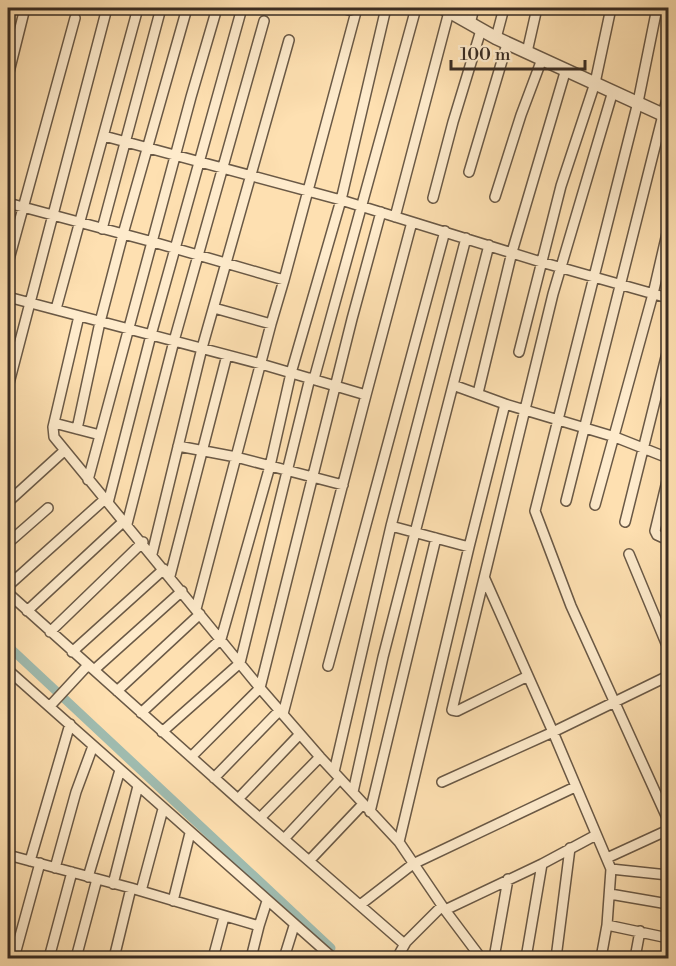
<svg xmlns="http://www.w3.org/2000/svg" width="676" height="966" font-family="'Libre Bodoni',serif">
	<rect width="100%" height="100%" fill="#fee0b1"/>
	<filter id="stains"><feTurbulence type="fractalNoise" baseFrequency=".00333" numOctaves="4"/><feColorMatrix values="0 0 0 0 .2 0 0 0 0 .09 0 0 0 0 .02 0 0 0 .5 -.17"/></filter>
	<radialGradient id="worn" r=".72"><stop offset=".6" stop-color="#630" stop-opacity="0"/><stop offset="1" stop-color="#630" stop-opacity=".3"/></radialGradient>
	<g fill="none" stroke-linecap="round" stroke-linejoin="round">
		<path stroke="#a0bcb0" stroke-width="9" d="M8 646 331 948"/>
		<defs>
			<path id="minor" d="M342 8 356 12
				M657 8 638 102 535 511 571 606 668 820
				M470 24 474 8
				M496 38 504 8
				M527 52 537 8
				M8 76 25 8
				M104 136 341 200 541 262 668 298
				M469 172 507 44
				M495 197 521 115 542 59
				M433 198 453 122 481 30
				M8 203 153 242 284 280
				M395 217 450 8
				M102 229 161 8
				M8 263 75 18
				M8 297 261 364 366 395 283 714
				M214 308 271 324
				M56 309 138 8
				M79 316 53 427 54 437 260 688 320 757 399 842 445 910 481 958
				M519 352 561 186 595 83 611 8
				M314 379 416 8
				M453 385 505 404
				M8 387 107 8
				M478 393 512 252 566 69
				M366 395 412 222
				M54 423 100 435
				M77 429 100 322 123 234 187 8
				M178 446 236 457 343 485
				M668 477 655 531 657 535 668 540
				M88 480 191 97 217 8
				M566 501 668 95
				M8 502 64 451
				M108 503 151 335 242 8
				M595 505 653 294 668 229
				M625 522 668 349
				M127 524 174 341 264 21
				M391 526 469 547
				M8 543 48 508
				M152 554 202 348 289 40
				M629 554 668 648
				M170 576 227 355
				M485 579 553 732 611 869 607 925 601 958
				M8 586 105 499
				M8 593 238 799 402 942H406
				M196 609 271 324 284 280 357 8
				M27 611 124 521
				M50 632 143 542
				M72 652 164 569
				M328 666 445 231
				M8 670 333 958
				M94 670 182 591
				M528 676 457 711 452 710 553 294 613 91
				M117 691 200 614
				M50 706 88 665
				M141 713 221 639 270 466 291 373 341 200 386 8
				M162 732 240 663 310 378
				M191 757 260 688 352 319 381 212
				M334 772 391 526 466 238
				M214 778 280 710
				M442 782 553 732 668 676
				M353 792 383 657 489 245
				M238 799 300 734
				M370 812 436 538
				M260 818 320 757
				M284 839 340 779
				M399 842 469 547 505 404 615 437 668 458
				M8 855 131 888 259 926 251 958
				M607 858 668 830
				M30 861 70 724
				M309 861 363 804
				M55 868 76 792 93 746
				M611 869 668 875
				M88 877 120 770
				M113 884 138 786
				M141 891 163 809
				M610 894 668 904
				M173 901 190 833
				M360 905 413 864 575 787
				M445 910 542 864 596 835
				M607 925 668 938
				M259 926 267 901
				M14 958 40 863
				M49 958 72 872
				M76 958 97 879
				M114 958 131 888
				M213 958 224 917
				M284 958 294 926
				M397 958 406 942 442 906
				M494 958 508 879
				M526 958 542 864
				M556 958 570 848
				M635 958 640 931
				M668 958V957"/>
			<path id="tertiary" d="M443 8 496 38 668 117"/>
		</defs>
		<use href="#minor" stroke="#6a5946" stroke-width="12"/>
		<use href="#tertiary" stroke="#6a5946" stroke-width="15"/>
		<use href="#minor" stroke="#feebcc" stroke-width="9"/>
		<use href="#tertiary" stroke="#feebcc" stroke-width="12"/>
	</g>
	<rect width="676" height="966" fill="none" stroke="#fee0b1" stroke-width="30"/>
	<rect x="9" y="9" width="658" height="948" fill="none" stroke="#392c23" stroke-width="3"/>
	<rect x="15" y="15" width="646" height="936" fill="none" stroke="#392c23" stroke-width="1.5"/>
	<path d="M451 60v9h134v-9" fill="none" stroke="#392c23" stroke-width="3"/>
	<text x="460" y="60" font-size="18" fill="#392c23" stroke="#feebcc" stroke-width="4.5" paint-order="stroke">100 m</text>
	<rect width="100%" height="100%" filter="url(#stains)"/>
	<rect width="100%" height="100%" fill="url(#worn)"/>
</svg>
